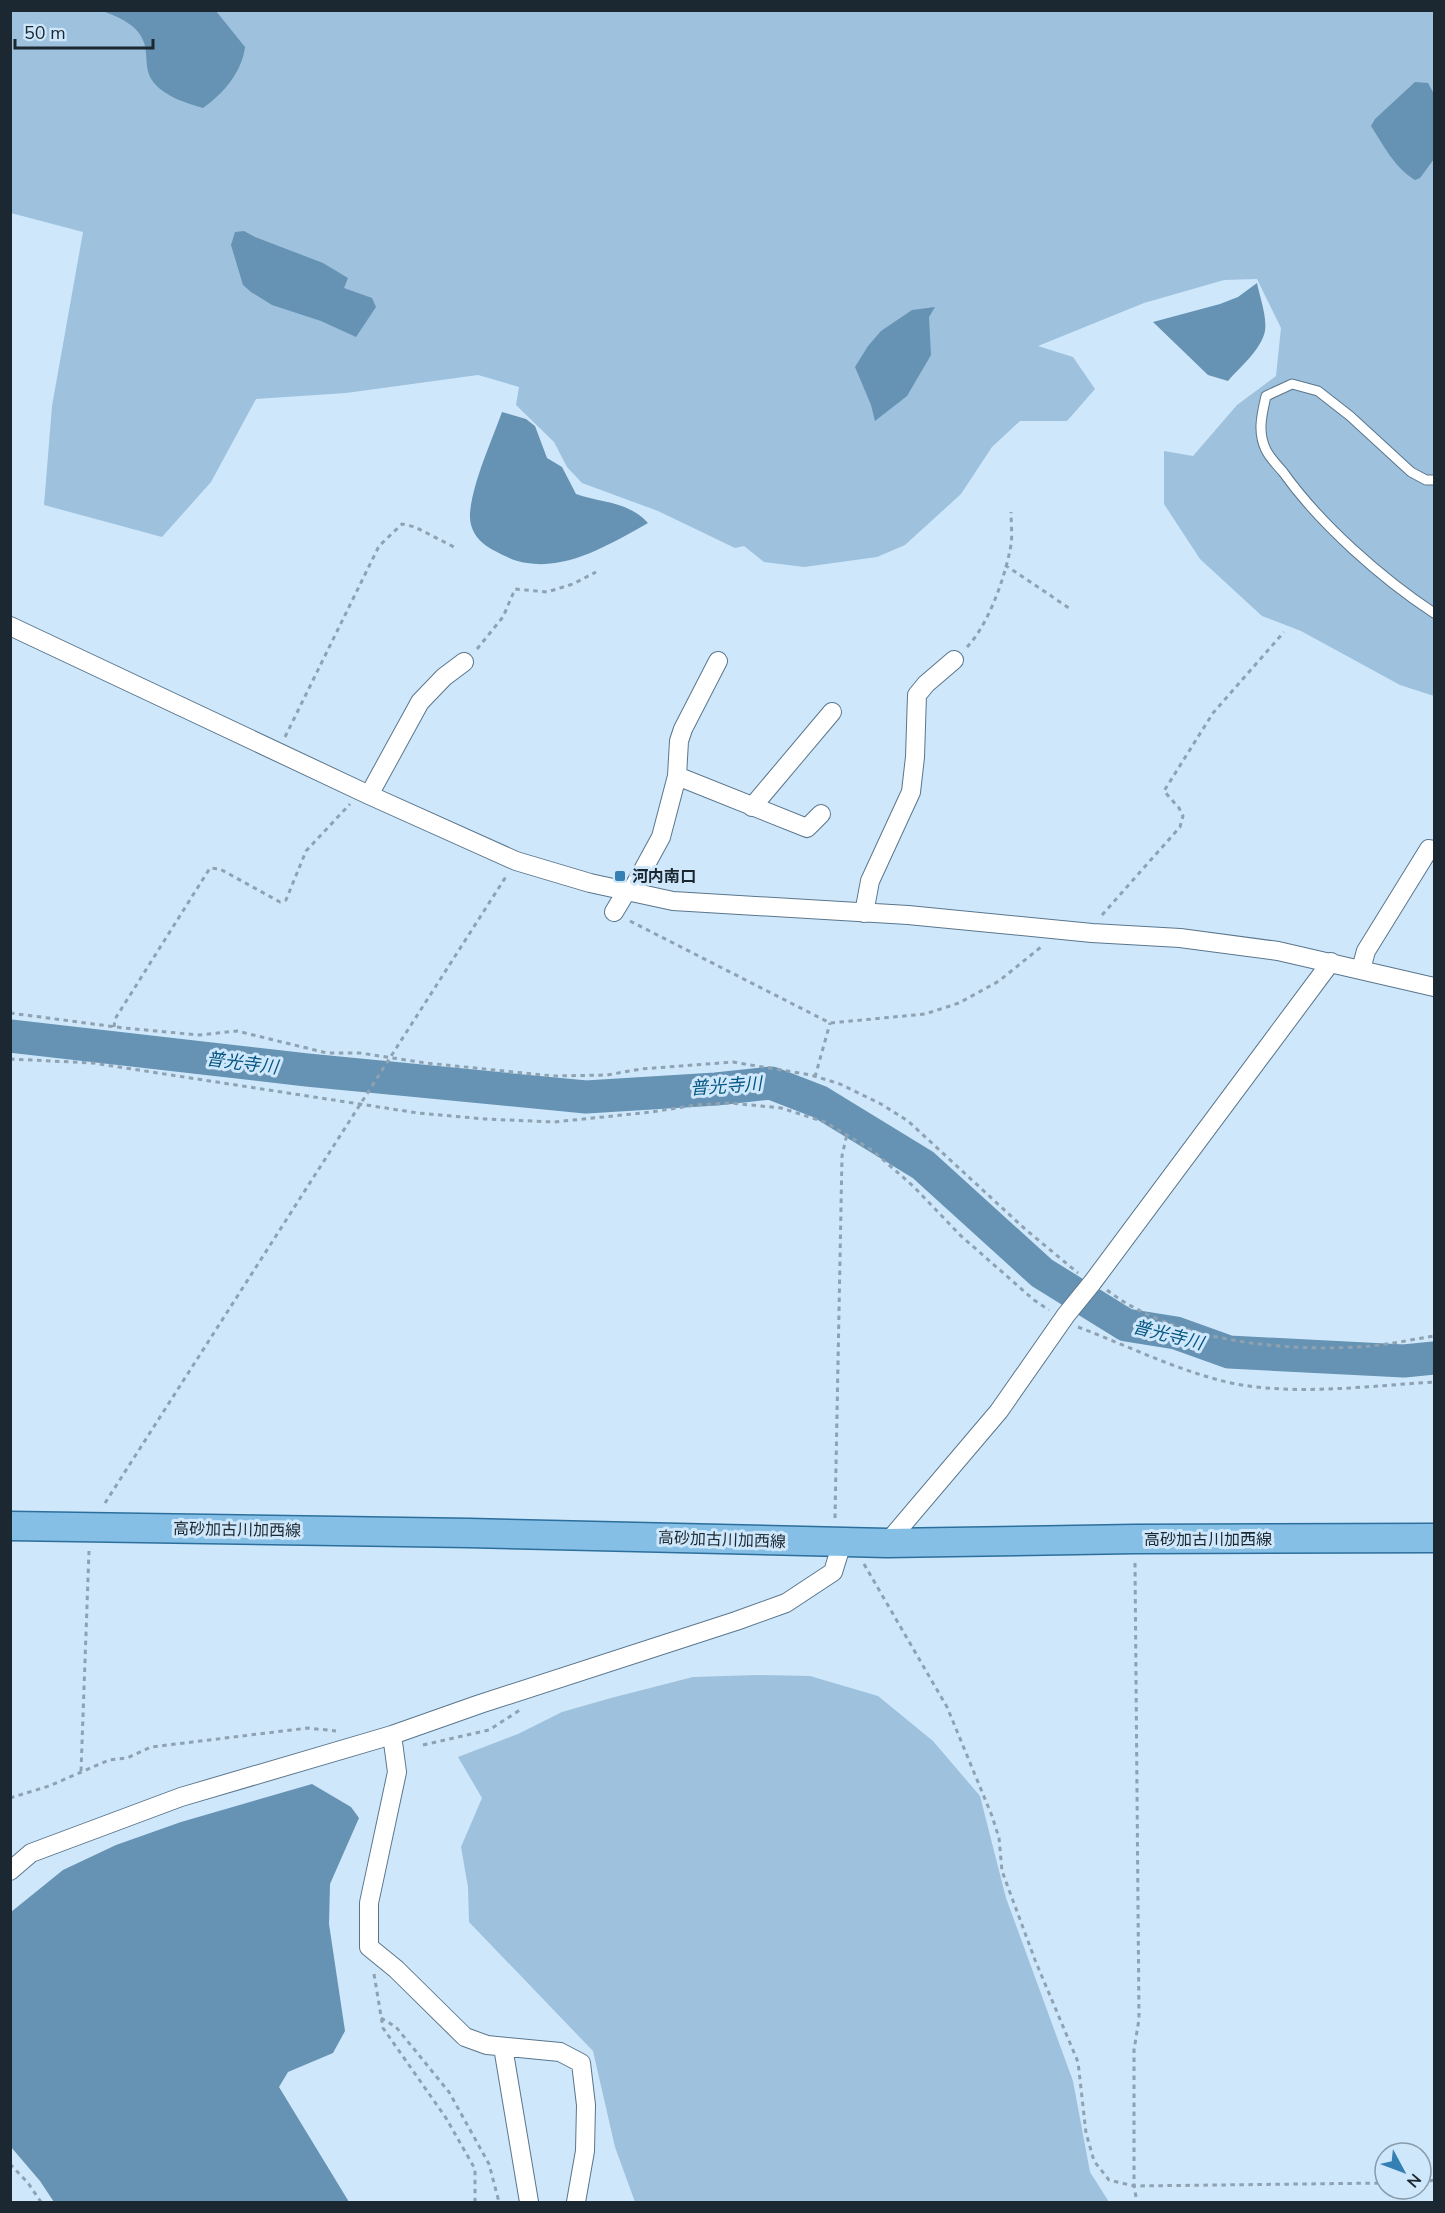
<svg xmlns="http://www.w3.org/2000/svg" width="1445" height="2213" font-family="'Nunito Sans','Noto Sans JP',sans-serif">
	<rect width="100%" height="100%" fill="#cee7fb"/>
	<path fill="#9ec1dd" d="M10 11H1434V696L1400 685 1301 631 1262 616 1200 559 1164 504V451L1193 456 1237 405 1276 376 1281 328 1257 279 1224 280 1144 303 1038 346 1073 357 1095 389 1067 421H1020L992 447 961 494 905 545 877 557 804 567 764 562 744 546 735 548 658 511 582 483 567 467 554 442 516 405 519 387 478 375 346 393 256 399 211 482 162 537 44 505 52 406 83 232 11 213Z
		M757 1675 810 1676 878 1696 933 1741 980 1796 1006 1898 1073 2081 1090 2172 1109 2202H635L615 2147 593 2051 469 1922 468 1887 461 1847 482 1798 458 1757 518 1734 562 1712 611 1698 693 1677Z"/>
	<path fill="#6692b3" d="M102 11H216L245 47C242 72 223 94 203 108 186 103 166 97 154 83 146 73 147 64 146 53 145 28 122 18 102 11Z
		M1415 82 1428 83 1434 94V159L1420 178 1415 180C1394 167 1384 146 1371 126L1375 119Z
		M244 231 255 237 323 263 348 278 344 288 372 298 376 307 356 337 321 321 272 305 251 292 243 285 231 245 235 232Z
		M1257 283C1260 298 1267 316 1265 331 1261 350 1240 367 1228 381L1208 375 1153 322 1220 304 1238 297Z
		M935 307 929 317 931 355 907 396 875 421 871 405 855 367 868 346 881 331 912 310Z
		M502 412 526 419 535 426 547 458 562 467 576 494C601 503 628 501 648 523 612 543 569 570 527 563 515 562 503 555 493 550 479 542 469 531 470 513 473 481 491 443 502 412Z
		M312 1784 351 1807 359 1818 330 1884 329 1924 345 2031 333 2053 288 2072 279 2087 349 2202H54L40 2181 11 2147V1912L63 1870 116 1845 181 1822Z"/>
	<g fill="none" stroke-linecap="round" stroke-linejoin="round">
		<path stroke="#6692b3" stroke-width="33" d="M10 1036 307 1070 586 1097 716 1089 771 1083 820 1102 923 1165 1042 1273 1126 1325 1176 1333 1229 1352 1404 1361 1434 1358"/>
		<defs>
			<path id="lane" d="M1434 480H1426L1411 472 1350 416 1318 391 1292 384 1266 396C1262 414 1257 432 1266 450 1270 458 1277 465 1283 472 1320 524 1381 578 1434 613"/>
			<path id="street" d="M10 626 369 795 516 861 590 883 673 901 908 915 1092 933 1180 938 1278 951 1434 987
				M677 776 807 828 821 814
				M369 795 420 702 444 677 464 662
				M752 807 832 712
				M631 892 661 837 677 776 679 741 683 729 718 661
				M614 912 623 897 624 891
				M864 913 870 881 911 792 915 757 917 695 926 684 954 660
				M1361 969 1366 951 1429 849 1434 850
				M887 1543 999 1411 1066 1315 1092 1283 1331 962
				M392 1735 397 1772 369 1903V1947L396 1969 465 2037 487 2045 560 2052 581 2063 586 2105 585 2151 576 2202
				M10 1871 31 1853 181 1797 392 1735 480 1704 736 1621 786 1603 833 1572 842 1543
				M503 2047 529 2202"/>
			<path id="primary" d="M10 1526 469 1533 887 1543 1135 1539 1434 1538"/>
		</defs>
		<use href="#lane" stroke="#5a768c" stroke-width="11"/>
		<use href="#street" stroke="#5a768c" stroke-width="20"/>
		<use href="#primary" stroke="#2c6f9c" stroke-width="31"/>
		<path stroke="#8ea2b2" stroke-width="3" stroke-dasharray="4.5 4.5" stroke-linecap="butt" d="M1005 565 1069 608
			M967 647C988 625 1004 580 1010 550 1013 538 1011 524 1011 512
			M477 649 503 617 515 589 547 592 573 584 596 572
			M285 737 379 546 402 524 415 527 454 547
			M1102 915 1180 827 1183 816 1179 808 1164 791 1213 713 1284 632
			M630 921 830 1023 925 1014 959 1003 999 981 1041 947
			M10 1013 124 1028 199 1035 237 1031 327 1053H360L426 1063 553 1076 607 1075 641 1069 733 1062 811 1075 840 1084 881 1104 908 1121 1025 1229 1078 1273
			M114 1027 115 1019 210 868 220 869 280 902 286 900 306 851 350 804
			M10 1059 93 1063 418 1113 485 1119 554 1122 652 1112 695 1105 730 1103 781 1108 825 1122 872 1150 913 1186 960 1235 1034 1300 1049 1310
			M815 1077 830 1023
			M1107 1290C1173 1342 1289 1353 1371 1346 1392 1344 1414 1339 1434 1336
			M1078 1327C1123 1344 1168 1366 1215 1379 1281 1398 1366 1386 1434 1382
			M105 1503 507 875
			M835 1518 842 1156 847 1134
			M1135 1563 1139 2019 1134 2050V2186L1137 2202
			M864 1564 947 1707 992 1816 999 1838 1002 1871 1035 1960 1078 2062 1086 2133 1094 2161 1109 2180 1134 2186 1385 2183
			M423 1745 489 1730 520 1710
			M81 1771 89 1551
			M10 1798 49 1786 109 1760 127 1758 151 1747 308 1728 336 1731
			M374 1974 383 2028 446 2118 475 2169V2202
			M381 2018 396 2027 449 2092 489 2164 499 2202
			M10 2164 28 2183 41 2202
			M1421 2183 1434 2180"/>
		<use href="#lane" stroke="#fff" stroke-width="9"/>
		<use href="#street" stroke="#fff" stroke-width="18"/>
		<use href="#primary" stroke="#85bfe6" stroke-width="28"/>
	</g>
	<rect fill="#3480b3" stroke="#cee7fb" stroke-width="2" x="614" y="870" width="12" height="12" rx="3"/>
	<g text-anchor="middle" stroke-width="6" stroke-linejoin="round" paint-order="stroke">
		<g font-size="16" font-weight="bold" fill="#1c2831" stroke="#cee7fb" text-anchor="start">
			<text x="632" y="882">河内南口</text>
		</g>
		<g font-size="16" fill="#1c2831" stroke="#cee7fb">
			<text transform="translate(237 1529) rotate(1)" y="6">高砂加古川加西線</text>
			<text transform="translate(722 1539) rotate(2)" y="6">高砂加古川加西線</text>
			<text x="1208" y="1545">高砂加古川加西線</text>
		</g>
		<g font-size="18" font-style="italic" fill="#045581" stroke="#cee7fb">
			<text transform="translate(242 1063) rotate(7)" y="6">普光寺川</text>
			<text transform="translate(726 1086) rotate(-4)" y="6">普光寺川</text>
			<text transform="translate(1168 1335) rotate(14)" y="6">普光寺川</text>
		</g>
	</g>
	<rect width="1445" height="2213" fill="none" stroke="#1c2831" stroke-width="24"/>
	<g transform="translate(1403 2171) rotate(131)"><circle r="28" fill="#cee7fb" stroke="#879baa" stroke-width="1.5"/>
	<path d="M0-4.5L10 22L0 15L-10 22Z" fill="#3480b3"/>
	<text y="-9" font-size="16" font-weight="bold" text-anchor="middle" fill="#1c2831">N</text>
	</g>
	<path d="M15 39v9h138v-9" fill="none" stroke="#1c2831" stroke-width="3"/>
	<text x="24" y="39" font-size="18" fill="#1c2831" stroke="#cee7fb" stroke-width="4.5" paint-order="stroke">50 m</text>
</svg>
